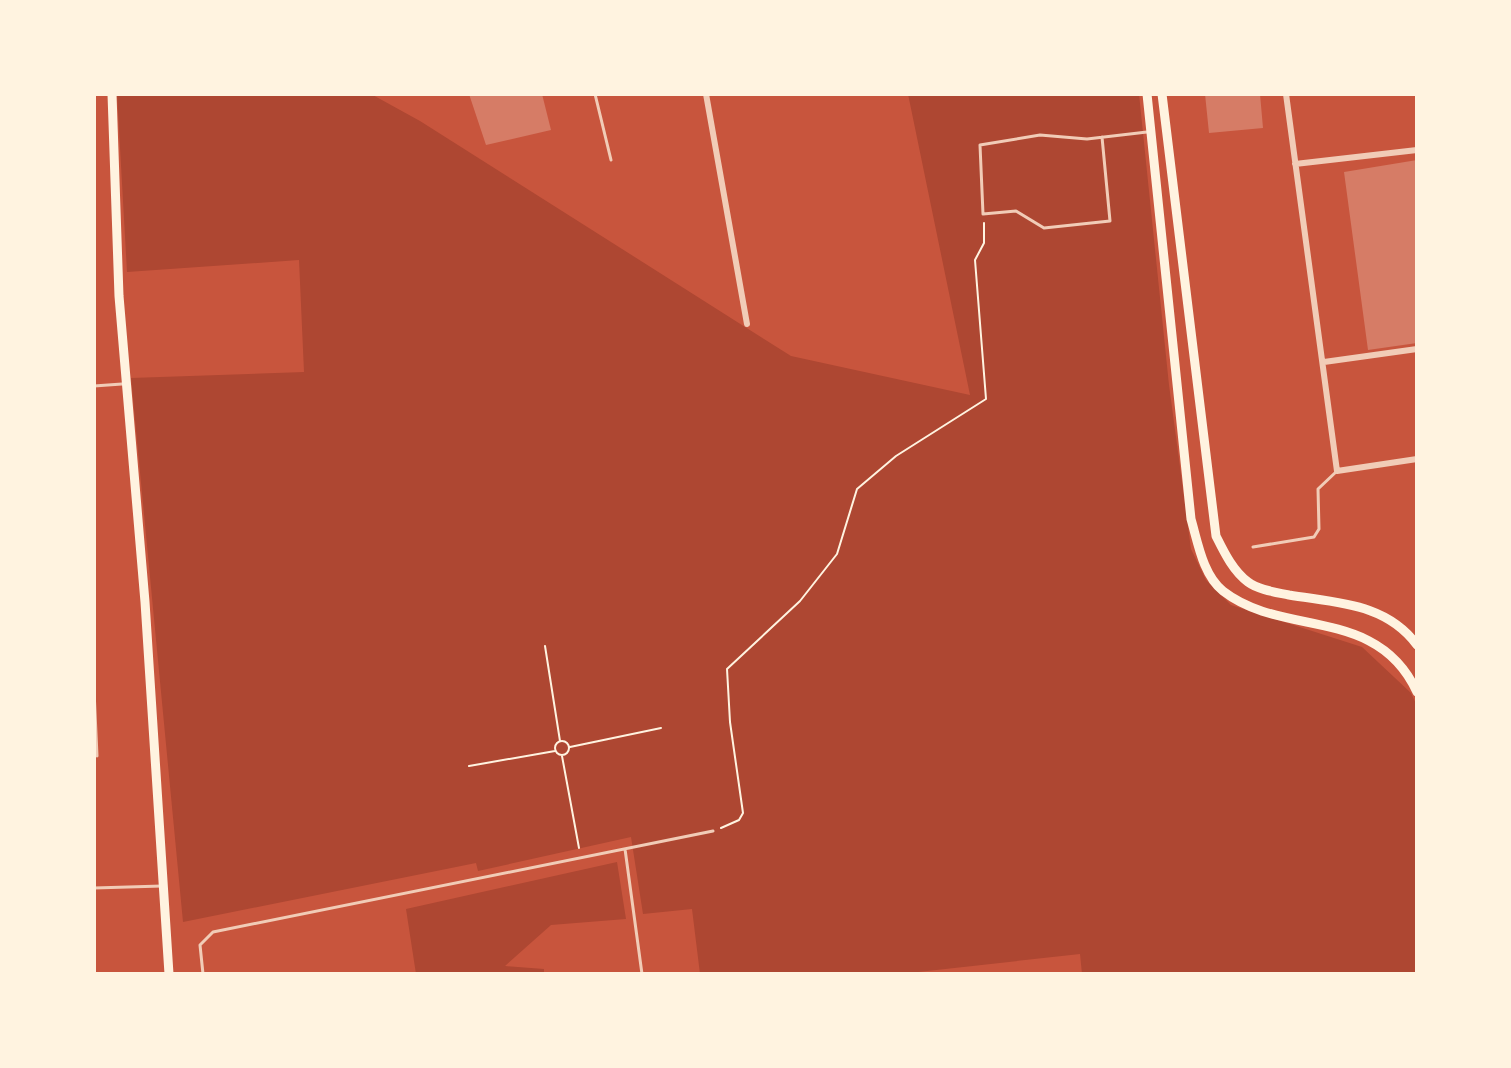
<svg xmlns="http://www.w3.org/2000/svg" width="1511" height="1068" font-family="Manrope,sans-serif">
	<rect width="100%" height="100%" fill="#c8553d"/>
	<path fill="#ae4732" d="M117 94H371L420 121 791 356 970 395 908 94H1139L1169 385 1191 549 1206 580 1231 605 1362 647 1411 693 1417 706V974H1082L1080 954 900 974H700L692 909 643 914 631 837 478 871 476 863 183 922 131 378 304 372 299 260 127 272Z
		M617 862 626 919 551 925 505 966 544 969V974H416L406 909Z"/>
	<path fill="#d67c66" d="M469 94H542L551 130 486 145Z
		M1205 94H1260L1263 128 1209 133Z
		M1417 160V343L1368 350 1344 172Z"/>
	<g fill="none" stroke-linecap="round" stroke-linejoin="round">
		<path stroke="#fff3e0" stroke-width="2" d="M545 646 560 741
			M555 748a7 7 0 1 1 14 0a7 7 0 1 1-14 0Z
			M570 747 661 728
			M562 756 579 848
			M469 766 555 751
			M721 828 739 820 743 813 730 722 727 669 800 601 837 554 857 489 896 456 986 399 975 260 984 243V223"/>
		<path stroke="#f1ccb7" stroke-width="3" d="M595 94 611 160
			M1102 137 1110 221 1044 228 1016 211 983 214 980 145 1040 135 1087 139 1147 132
			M94 386 122 384
			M1253 547 1314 537 1319 529 1318 489 1337 471
			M94 690 97 756
			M625 849 642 974
			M94 888 162 886
			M203 974 200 945 213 932 713 831"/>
		<path stroke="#f1ccb7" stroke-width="6" d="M706 94 747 324
			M1286 94 1337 471 1417 459
			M1295 164 1417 150
			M1324 362 1417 349"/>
		<path stroke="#fff3e0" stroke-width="9" d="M112 94 119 296 145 602 169 974
			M1147 94 1191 519C1198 543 1203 575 1223 591 1283 638 1377 605 1417 692
			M1162 94 1216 536C1224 552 1233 571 1248 582 1259 590 1275 592 1289 595 1337 603 1386 603 1417 645"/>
	</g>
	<rect width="1511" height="1068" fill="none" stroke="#fff3e0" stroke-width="192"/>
</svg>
